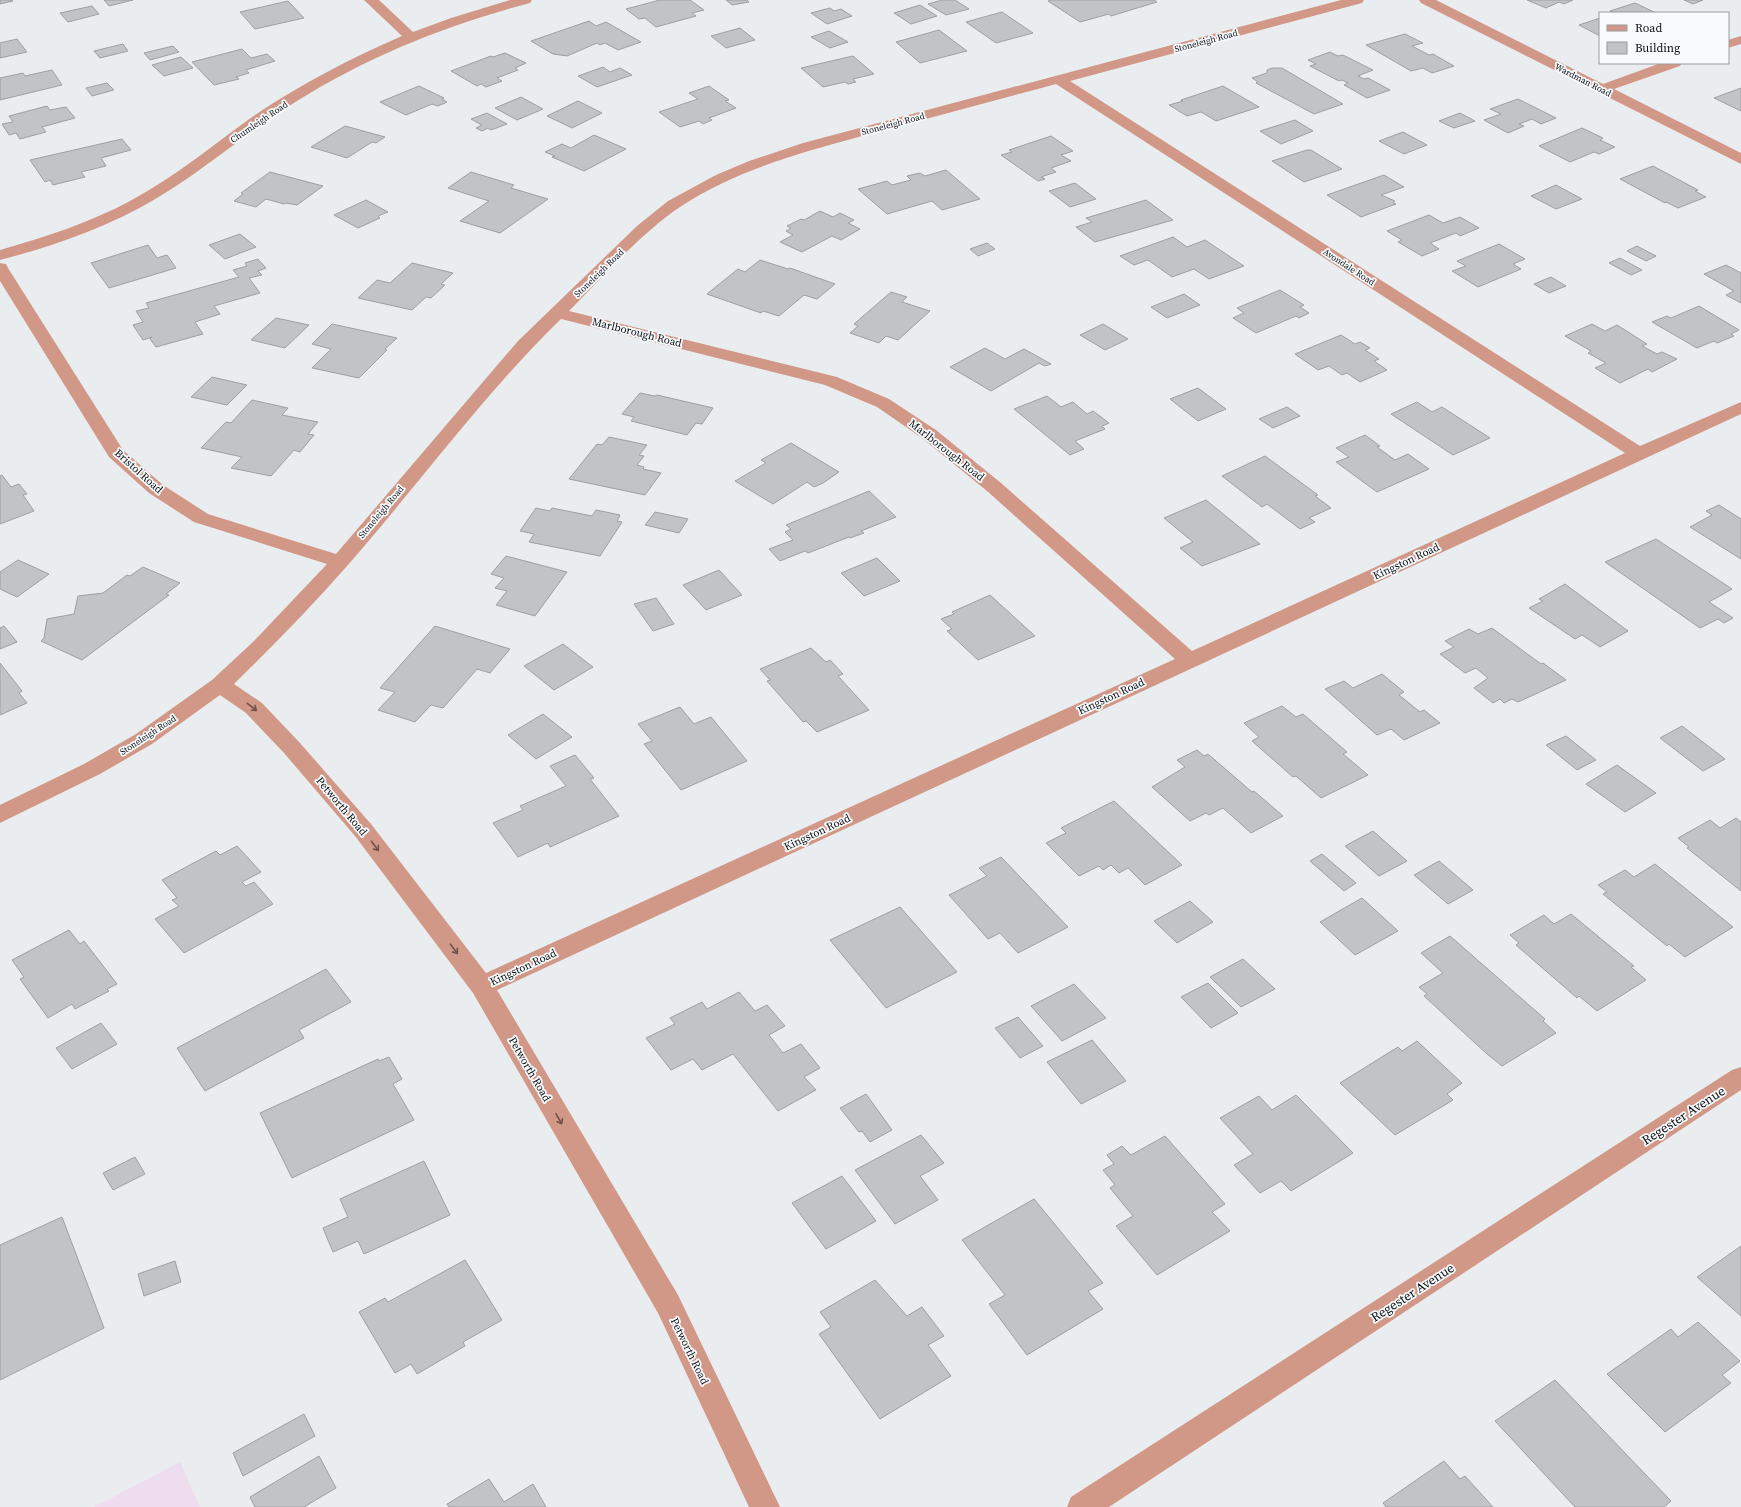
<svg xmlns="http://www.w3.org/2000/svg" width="1741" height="1507" font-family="'Source Serif 4',serif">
	<rect width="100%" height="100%" fill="#eaedf0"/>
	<path fill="#ede" d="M180 1462 200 1507H94Z"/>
	<path fill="#c1c4c7" stroke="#9da0a3" d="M0 0H12L13 1 0 4Z
		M104 0H133L109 6Z
		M660 0H690L704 10 692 13 696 16 656 27 645 18 639 19 626 9Z
		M726 0H747L749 2 732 5Z
		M942 0H955L969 9 946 15 928 4Z
		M1052 0H1154L1157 2 1111 16 1109 14 1080 22 1048 1Z
		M1527 0H1573L1564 4 1559 2 1546 8Z
		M1684 0H1703L1693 4Z
		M288 1 304 18 255 29 240 12Z
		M1635 3 1656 13H1614L1610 11Z
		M920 5 937 16 911 24 894 13Z
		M92 6 99 14 68 22 60 13Z
		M830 8 834 11 841 9 852 16 827 24 811 13Z
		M1002 12 1033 33 996 43 966 22Z
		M1600 18V36L1579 25Z
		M589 21 596 26 606 22 641 42 618 50 605 43 600 45 597 43 567 56 553 54 531 41Z
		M740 28 755 40 726 48 711 36Z
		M939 30 967 51 920 63 896 42Z
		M829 31 848 42 830 48 811 37Z
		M1405 34 1423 43 1412 46 1429 55 1433 54 1454 66 1432 73 1423 68 1411 71 1366 45Z
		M17 39 27 52 0 58V43Z
		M123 44 128 51 100 58 94 51Z
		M173 46 179 52 150 60 144 53Z
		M242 49 251 58 267 54 275 61 246 70 249 73 236 77 239 79 214 85 192 62Z
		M1330 52 1338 56 1343 55 1373 70 1358 76 1364 79 1368 78 1390 90 1367 98 1344 85 1348 83 1342 80 1339 81 1310 66 1316 64 1308 60Z
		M505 53 526 63 515 68 518 70 497 78 502 81 486 87 481 84 477 86 451 71 491 56 493 57Z
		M853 56 874 74 853 79 856 82 848 84 845 82 823 87 801 68Z
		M181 57 193 68 164 76 152 65Z
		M603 67 610 72 620 68 632 75 597 87 578 76Z
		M1272 68H1282L1343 104 1314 114 1256 83 1258 82 1252 78 1267 73V70Z
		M52 70 62 85 0 100V78L23 73 25 76Z
		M107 83 114 90 92 96 86 88Z
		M419 86 444 98 442 99 447 102 438 106 432 104 406 115 380 102Z
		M709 86 729 100 725 101 736 108 709 118 712 120 703 124 699 121 680 127 659 112 698 99 689 93Z
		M1223 86 1259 107 1216 121 1201 112 1187 116 1169 105 1183 101 1181 100Z
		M1741 88V111L1714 98Z
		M521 97 543 109 517 120 495 108Z
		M1518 99 1556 118 1541 124 1532 119 1519 124 1524 126 1508 133 1484 120 1501 114 1490 109Z
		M578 101 602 113 572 128 547 116Z
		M47 106 50 110 66 107 75 118 42 127 46 132 20 139 16 133 9 135 2 124 13 122 9 116Z
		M487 113 507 124 491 130 488 128 482 131 476 128 482 125 471 119Z
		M1460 113 1475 121 1454 128 1439 121Z
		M1295 120 1313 131 1281 144 1260 131Z
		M345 126 385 137 376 143 372 142 347 158 311 147Z
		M1582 128 1603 138 1600 140 1615 147 1599 154 1594 152 1570 162 1539 146Z
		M1403 132 1427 145 1404 154 1379 141Z
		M594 135 626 149 584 171 552 157 555 156 545 152 562 144 571 148Z
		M1051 136 1073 151 1061 155 1071 161 1051 168 1056 172 1041 177 1045 179 1038 181 1001 155 1012 152 1009 150Z
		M122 139 131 150 101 158 106 166 81 172 85 177 53 185 50 180 45 182 30 160Z
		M1307 150H1311L1342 169 1304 182 1272 161Z
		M1653 166 1698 190 1695 191 1706 197 1678 208 1666 202 1665 203 1620 179Z
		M946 170 980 199 942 210 932 201 887 214 858 189 887 181 892 185 911 180 907 176 920 173 925 176Z
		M270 172 323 186 297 205 286 203 284 204 266 199 256 207 234 201 243 194 241 193Z
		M471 172 514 185 511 188 548 199 500 233 460 221 489 201 448 188Z
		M1384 175 1404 187 1381 195 1395 201 1393 203 1396 204 1361 217 1327 195Z
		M1075 183 1096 199 1070 207 1049 191Z
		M1556 185 1582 199 1556 209 1531 196Z
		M366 200 388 212 378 216 380 218 358 228 334 215Z
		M1146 200 1173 220 1095 242 1076 227 1092 222 1086 218Z
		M820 211 833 217 840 213 854 220 848 223 860 229 841 240 832 236 802 252 780 242 793 235 786 231 791 228 787 226 801 219 804 220Z
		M1429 215 1443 223 1460 217 1479 228 1460 236 1456 233 1430 243 1439 249 1422 256 1398 242 1402 240 1387 231Z
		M240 234 256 247 225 259 209 245Z
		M1173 237 1187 247 1205 240 1244 266 1209 279 1194 269 1172 277 1148 260 1134 265 1120 256Z
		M987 243 995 249 978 256 970 249Z
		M1499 244 1525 259 1513 264 1521 269 1478 287 1452 271 1466 266 1457 261Z
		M148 245 157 258 167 255 176 268 109 288 91 263Z
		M1637 246 1656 256 1646 261 1627 251Z
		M1620 258 1642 270 1631 275 1609 263Z
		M258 259 266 268 258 271 262 275 249 278 260 293 214 306 220 314 195 322 203 334 156 347 150 339 152 337 143 340 133 325 143 322 136 311 149 308 146 303 239 277 233 270 247 266 245 263Z
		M760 260 788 269 790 268 835 284 817 299 804 295 779 316 763 311 761 313 707 294 738 269 745 272Z
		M412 263 453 273 441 284 445 285 431 298 426 297 412 310 358 298 377 280 390 283Z
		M1726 265 1741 273V303L1726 295 1734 291 1704 274Z
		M1551 277 1566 286 1549 293 1534 284Z
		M1280 290 1304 305 1300 307 1309 313 1299 318 1296 316 1256 333 1233 318 1244 313 1237 308Z
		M891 292 907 297 902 302 930 311 898 340 886 336 879 343 850 333 858 326 854 324Z
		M1184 294 1200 305 1167 318 1151 307Z
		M1699 306 1739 330 1731 334 1734 336 1717 343 1714 341 1697 348 1652 322 1667 316 1671 318Z
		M276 318 309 325 285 348 251 340Z
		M332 324 397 338 385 349 387 350 359 378 312 368 331 349 312 344Z
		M1103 324 1128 339 1105 350 1080 335Z
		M1592 324 1605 331 1617 325 1647 344 1642 346 1657 354 1662 352 1677 359 1652 372 1648 369 1620 383 1595 368 1606 363 1588 353 1591 351 1565 336Z
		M1341 335 1355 344 1360 342 1370 348 1365 350 1379 359 1374 361 1387 370 1360 382 1347 373 1342 375 1329 366 1318 370 1295 354Z
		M985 348 1005 359 1024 349 1051 364 1045 366 1039 363 991 391 950 367Z
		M212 377 247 385 227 405 191 397Z
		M1198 388 1226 409 1198 421 1170 399Z
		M640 393 655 396 657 395 713 408 702 424 696 423 687 435 631 421 634 417 622 414Z
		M1047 396 1061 407 1073 402 1087 414 1093 411 1109 423 1102 426 1105 429 1075 441 1084 449 1070 455 1014 409Z
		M252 400 288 408 282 415 318 422 308 434 314 435 300 452 294 450 271 476 231 468 242 457 201 448 226 422 231 423Z
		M1417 402 1432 412 1442 407 1490 438 1453 455 1391 414Z
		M1287 407 1300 416 1273 428 1259 419Z
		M1365 435 1380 446 1377 447 1395 460 1408 454 1429 469 1377 492 1336 462 1349 457 1336 448Z
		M609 437 647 445 639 455 644 456 637 465 644 467 643 469 661 473 645 495 569 479 597 444 602 445Z
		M791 443 839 472 823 483 814 487 807 482 773 504 735 481 766 463 761 460Z
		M1265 456 1318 495 1315 496 1331 508 1309 518 1315 522 1300 529 1267 504 1262 507 1222 476Z
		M2 475 11 487 19 484 27 494 23 495 34 511 0 524V476Z
		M869 491 896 517 861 531 864 533 850 538 849 537 808 553 805 551 780 561 769 549 793 540 785 532 791 529 786 525Z
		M1206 500 1260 544 1202 566 1180 548 1193 542 1164 518Z
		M1719 505 1741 519V559L1690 527 1712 515 1706 511Z
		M536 508 550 511 552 508 592 516 596 510 620 515 617 521 622 522 600 556 529 542 534 534 520 531Z
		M655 512 688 519 679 533 645 525Z
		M1656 539 1732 589 1709 602 1733 618 1724 623 1718 619 1700 628 1605 562Z
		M506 556 567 572 535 616 496 605 507 591 495 588 504 578 491 574Z
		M877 558 900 581 864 596 841 573Z
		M18 560 49 574 17 597 0 589V572Z
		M143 567 180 583 166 594 169 595 82 660 41 641 44 638 47 619 74 614 78 596 103 593 127 575 130 576Z
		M719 570 742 595 706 610 683 585Z
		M1565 584 1628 631 1600 647 1582 635 1575 639 1529 608 1543 601 1539 599Z
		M990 595 1035 636 978 660 947 631 952 629 941 619 954 614 952 612Z
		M656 598 674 624 653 631 634 604Z
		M4 626 17 642 0 649V628Z
		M435 626 510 649 490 673 477 669 443 708 431 705 415 722 378 710 395 692 380 688Z
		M1492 628 1541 664 1543 663 1566 680 1518 702 1512 699 1504 703 1500 699 1493 703 1474 688 1488 678 1476 668 1465 673 1440 654 1454 647 1445 641 1469 629 1478 634Z
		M563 644 593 667 554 690 524 666Z
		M811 648 826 662 830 660 843 674 838 676 869 710 817 732 806 721 803 722 767 681 770 680 760 669Z
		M0 663 22 691 19 693 27 703 0 715Z
		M1382 674 1404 692 1399 695 1420 712 1424 710 1440 723 1404 740 1391 729 1377 735 1325 689 1344 681 1353 688Z
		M1282 706 1296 717 1303 714 1347 752 1343 754 1368 775 1321 798 1296 776 1293 777 1252 741 1259 737 1244 723Z
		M680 707 694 724 711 717 747 761 681 790 644 744 652 741 638 724Z
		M543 714 572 737 536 759 508 735Z
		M1682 726 1725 759 1703 771 1660 738Z
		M1566 736 1596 760 1577 770 1546 745Z
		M1197 750 1204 756 1208 754 1252 792 1254 791 1283 816 1251 833 1223 808 1209 815 1206 813 1190 821 1152 787 1185 767 1177 760Z
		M575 755 594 778 590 779 619 816 550 847 548 843 518 857 493 823 523 810 520 806 566 786 550 766Z
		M1617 765 1656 793 1625 812 1586 784Z
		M1114 801 1182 865 1145 885 1128 868 1119 873 1111 865 1103 870 1099 866 1079 876 1046 843 1066 833 1061 828Z
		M1736 818 1741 822V891L1687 848 1689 847 1678 838 1710 820 1720 828Z
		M1373 831 1407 861 1379 876 1345 846Z
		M237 846 261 872 242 882 246 886 254 882 273 904 184 953 155 919 179 906 172 900 177 898 162 880 216 851 220 855Z
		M1322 854 1356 883 1344 891 1310 861Z
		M1001 857 1068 927 1018 953 1000 933 988 939 949 895 987 876 979 868Z
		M1439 861 1473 890 1448 904 1414 875Z
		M1655 864 1733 927 1685 957 1669 944 1667 946 1603 894 1607 892 1598 885 1625 870 1634 877Z
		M1362 898 1398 931 1355 955 1320 922Z
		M1190 901 1213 922 1177 943 1154 921Z
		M900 907 957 972 886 1008 830 940Z
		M1571 914 1634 966 1631 967 1646 980 1597 1011 1579 996 1577 998 1516 945 1519 943 1510 935 1544 915 1554 924Z
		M69 930 80 944 84 941 117 984 107 989 109 991 75 1009 72 1004 48 1018 20 979 24 977 12 960Z
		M1450 936 1545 1019 1543 1021 1556 1033 1502 1066 1487 1054 1424 996 1427 994 1419 987 1443 973 1421 953Z
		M1243 959 1275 989 1241 1007 1210 977Z
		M326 969 351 1002 299 1030 304 1038 205 1091 177 1048Z
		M1208 983 1238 1013 1211 1028 1181 997Z
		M1074 984 1106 1018 1062 1041 1031 1006Z
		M739 992 755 1011 767 1005 785 1026 769 1035 783 1053 801 1044 820 1068 804 1077 816 1090 778 1111 733 1054 702 1070 693 1059 671 1070 646 1038 675 1024 670 1018 702 1002 707 1009Z
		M1018 1017 1043 1046 1020 1058 995 1028Z
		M101 1023 117 1044 72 1069 56 1048Z
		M1092 1040 1126 1081 1081 1104 1047 1062Z
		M1417 1041 1462 1083 1447 1094 1453 1100 1395 1135 1340 1083 1398 1047 1402 1051Z
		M389 1057 402 1079 393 1084 414 1120 292 1178 260 1113 378 1059 379 1061Z
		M866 1094 892 1130 870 1142 862 1131 859 1132 840 1108Z
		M1296 1095 1353 1153 1291 1191 1281 1181 1260 1193 1234 1165 1253 1154 1220 1118 1259 1096 1272 1110Z
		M921 1135 944 1163 920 1176 938 1200 895 1224 855 1170Z
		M1165 1136 1225 1204 1212 1212 1230 1231 1157 1275 1116 1226 1133 1216 1110 1188 1115 1185 1103 1170 1114 1164 1107 1155 1122 1146 1131 1155Z
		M135 1157 145 1174 113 1190 103 1173Z
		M424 1161 450 1215 364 1254 358 1241 333 1252 323 1228 348 1217 340 1199Z
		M842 1176 876 1221 826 1249 792 1203Z
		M1034 1199 1103 1283 1088 1291 1103 1309 1027 1355 989 1304 1005 1295 962 1240Z
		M62 1217 104 1328 0 1380V1245Z
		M1741 1246V1316L1697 1277Z
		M465 1260 502 1320 463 1342 465 1346 417 1374 411 1364 395 1373 359 1312 385 1298 388 1302Z
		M175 1261 181 1282 144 1296 138 1274Z
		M875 1280 907 1316 922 1307 944 1336 928 1345 951 1376 880 1419 819 1334 831 1327 820 1312Z
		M1698 1322 1740 1361 1722 1375 1731 1383 1665 1432 1607 1374 1671 1329 1678 1337Z
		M1555 1380 1671 1501 1664 1507H1575L1495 1421Z
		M304 1414 315 1436 243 1476 233 1453Z
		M319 1456 336 1488 304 1507H255L250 1497Z
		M1444 1461 1460 1479 1465 1476 1493 1507H1386L1383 1503Z
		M489 1479 504 1502 533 1484 546 1507H449L447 1504Z"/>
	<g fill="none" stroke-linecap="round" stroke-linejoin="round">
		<path fill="#d29887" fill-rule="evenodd" d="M364 0H379L413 32 451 18 510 0H532L530 3C447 25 369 56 297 101 248 131 206 169 157 198 109 227 54 246 0 260V250C45 237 89 223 130 201 175 177 214 144 255 115 301 84 351 58 402 36Z
			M1341 0H1364L1362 3 1070 81 1640 446 1741 402V414L497 990 678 1295 780 1507H749L658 1313 473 993 355 836 284 753 246 713 220 695 152 744 100 774 0 823V805L84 764 136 734 212 680 254 641 327 564 194 522 149 493 109 457 0 281V263L6 264 8 268 123 450 163 485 208 514 336 554 518 341 637 226 668 201 716 175 749 161 803 143ZM1056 84 1625 453 1192 651 1001 483 936 430 889 399 837 377 569 311C602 278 641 233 680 207 740 167 812 150 880 131 939 116 997 100 1056 84ZM561 319 825 385 877 407 922 438 987 491 1175 659 486 973 371 824 300 743 262 703 234 684C273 646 311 607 347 566 419 484 483 395 561 319Z
			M1419 0H1436L1603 84 1661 63H1682L1680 66 1614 89 1741 153V164L1421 3Z
			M1741 36V44L1728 48V40Z
			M1741 1067V1090L1109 1507H1067L1071 1497 1732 1070Z"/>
	</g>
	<defs><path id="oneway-shaft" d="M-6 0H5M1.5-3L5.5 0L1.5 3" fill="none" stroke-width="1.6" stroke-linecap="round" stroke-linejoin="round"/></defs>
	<g stroke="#6f524a">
		<use href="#oneway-shaft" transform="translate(252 707) rotate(38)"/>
		<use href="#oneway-shaft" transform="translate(375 846) rotate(53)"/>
		<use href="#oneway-shaft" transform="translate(454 949) rotate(53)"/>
		<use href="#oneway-shaft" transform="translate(559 1119) rotate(60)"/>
	</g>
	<g text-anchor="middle" stroke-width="3.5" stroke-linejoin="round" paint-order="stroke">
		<g font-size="9" fill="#0c0d0e" stroke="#f7fbfe">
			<text transform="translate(1206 41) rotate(-15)" y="3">Stoneleigh Road</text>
			<text transform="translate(1583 80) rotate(27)" y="3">Wardman Road</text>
			<text transform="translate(259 122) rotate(-34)" y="3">Chumleigh Road</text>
			<text transform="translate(893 124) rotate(-15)" y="3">Stoneleigh Road</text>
			<text transform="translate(1349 267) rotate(33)" y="3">Avondale Road</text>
			<text transform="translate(599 273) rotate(-44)" y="3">Stoneleigh Road</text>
			<text transform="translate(381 512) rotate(-50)" y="3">Stoneleigh Road</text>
			<text transform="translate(148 735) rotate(-33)" y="3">Stoneleigh Road</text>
		</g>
		<g font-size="11" fill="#0c0d0e" stroke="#f7fbfe">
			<text transform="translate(637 332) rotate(14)" y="4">Marlborough Road</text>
			<text transform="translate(947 450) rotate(38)" y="4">Marlborough Road</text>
			<text transform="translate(139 471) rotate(42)" y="4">Bristol Road</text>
			<text transform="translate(1406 561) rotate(-25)" y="4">Kingston Road</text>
			<text transform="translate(1111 696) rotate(-25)" y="4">Kingston Road</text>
			<text transform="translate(342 806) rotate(50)" y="4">Petworth Road</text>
			<text transform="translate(817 832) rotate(-25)" y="4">Kingston Road</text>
			<text transform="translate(523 967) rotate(-25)" y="4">Kingston Road</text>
			<text transform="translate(530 1069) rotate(60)" y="4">Petworth Road</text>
			<text transform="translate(690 1351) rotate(64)" y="4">Petworth Road</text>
		</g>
		<g font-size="13" fill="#0c0d0e" stroke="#f7fbfe">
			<text transform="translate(1683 1115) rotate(-33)" y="5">Regester Avenue</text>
			<text transform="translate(1412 1292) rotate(-33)" y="5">Regester Avenue</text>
		</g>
	</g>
	<rect x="1599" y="12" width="130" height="52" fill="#f7fbfe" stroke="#999c9e"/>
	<rect x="1607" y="25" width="20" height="6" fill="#d29887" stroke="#999c9e"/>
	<text x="1635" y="32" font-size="12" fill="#0c0d0e">Road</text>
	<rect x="1607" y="42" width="20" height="12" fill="#c1c4c7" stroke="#999c9e"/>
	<text x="1635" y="52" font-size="12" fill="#0c0d0e">Building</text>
</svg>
